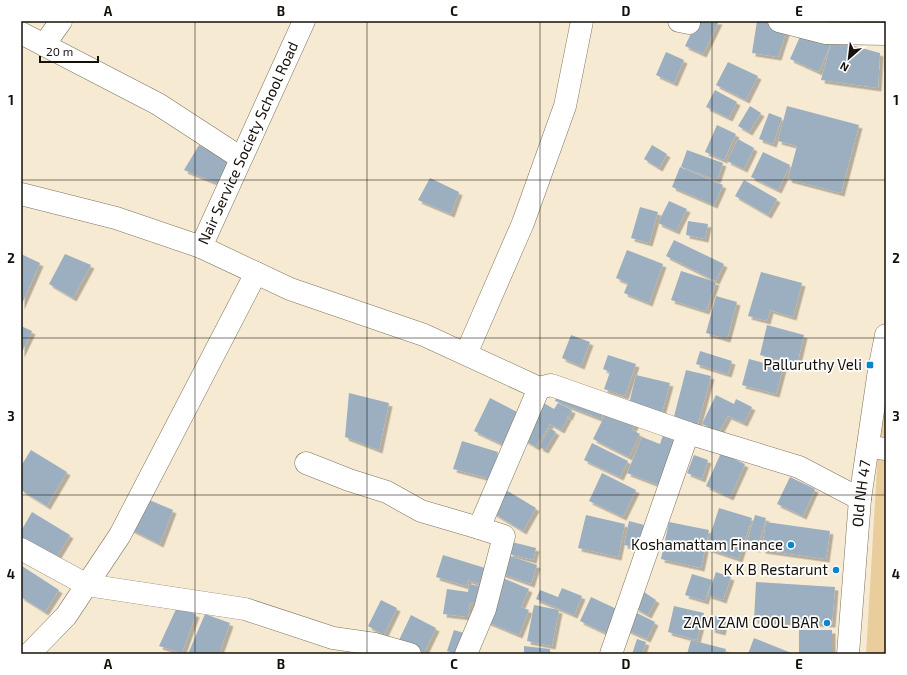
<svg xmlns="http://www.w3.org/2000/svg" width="907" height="675" font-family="'Exo 2',sans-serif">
	<defs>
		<filter id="shadow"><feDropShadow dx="3.5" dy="3.5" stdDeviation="0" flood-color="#0004"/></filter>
	</defs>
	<rect width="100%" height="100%" fill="#f7ead3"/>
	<path fill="#eacd9d" d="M883 367 886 368V654H866Z"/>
	<path fill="#9bafc0" filter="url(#shadow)" d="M697 21H719L703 54 685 46Z
		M757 21H763L787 29 778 57 752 53Z
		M803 30 831 43 819 72 790 59Z
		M832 40 880 53 878 88 821 80Z
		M666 52 684 60 674 83 656 75Z
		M728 62 758 76 746 100 716 85Z
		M715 90 737 102 729 118 706 107Z
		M750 106 761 113 749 132 738 126Z
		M787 106 859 125 841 193 788 179 797 146 778 141Z
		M769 113 782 118 773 144 759 139Z
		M717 125 736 134 724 160 705 152Z
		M738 139 754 148 744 169 727 161Z
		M199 145 229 161 219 184 184 170Z
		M652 145 667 154 659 168 644 159Z
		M687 150 723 163 717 180 681 167Z
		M763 152 790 165 778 190 751 177Z
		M680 167 723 185 714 205 672 187Z
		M430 178 459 192 451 214 418 200Z
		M744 180 777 199 768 215 735 196Z
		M669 201 687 209 676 231 658 223Z
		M640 207 658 212 649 243 631 238Z
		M688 221 708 224 705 239 686 235Z
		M674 240 724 264 716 281 666 256Z
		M627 250 663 264 649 303 624 293 628 283 616 278Z
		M21 254 40 263 21 306Z
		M65 254 91 265 73 298 49 284Z
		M681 271 716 282 706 311 671 300Z
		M761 272 802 283 793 317 770 310 767 321 748 316Z
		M716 296 737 302 727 339 706 333Z
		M767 325 804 335 797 365 760 355Z
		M21 326 32 331 21 354Z
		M571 335 590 342 581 366 562 358Z
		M700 351 732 361 728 374 696 364Z
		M608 355 636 364 625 396 604 389 610 372 603 369Z
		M749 359 783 368 776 394 742 385Z
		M686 370 711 376 696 431 672 424Z
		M636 375 670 383 661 416 628 408Z
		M559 390 605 408 601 419 555 401Z
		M349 393 389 403 379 450 345 437Z
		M716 395 734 404 736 399 752 407 744 423 728 416 719 432 702 424Z
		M490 398 521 414 506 446 474 431Z
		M542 402 554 409 558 403 572 410 569 417 560 412 568 417 561 430 550 424 536 447 521 438Z
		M608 409 636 423 632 430 640 434 629 457 593 439Z
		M550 428 556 432 545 450 539 447Z
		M664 432 678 438 659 485 627 473 642 437 660 444Z
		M462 441 498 452 491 479 453 469Z
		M592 443 628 461 620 477 584 460Z
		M31 450 67 472 47 506 21 490V466Z
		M721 453 745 464 730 497 706 486Z
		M694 455 708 460 702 479 687 473Z
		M602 473 636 490 623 517 589 501Z
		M790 477 815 489 803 516 777 504Z
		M506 490 536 508 523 531 493 513Z
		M147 499 173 510 160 544 130 529Z
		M719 508 752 518 739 559 706 548Z
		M32 512 70 535 56 558 21 537V531Z
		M586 515 625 524 618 557 578 548Z
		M755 515 766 518 757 549 746 546Z
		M629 521 648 526 643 549 624 545Z
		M669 522 709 530 701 568 661 559Z
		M766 522 830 531 826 559 762 550Z
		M512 542 536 548 533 560 509 554Z
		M443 555 485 568 480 584 468 580 466 586 436 577Z
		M507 555 537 565 531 584 500 573Z
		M22 566 59 590 45 612 21 597V567Z
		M716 572 731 577 723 600 708 595Z
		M692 574 712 580 705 601 685 595Z
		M503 578 529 589 521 607 529 610 519 635 485 621Z
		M756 582 835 587 832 624 754 620Z
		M469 584 485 587 482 605 470 603 468 617 443 614 447 589 468 592Z
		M562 588 582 596 574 615 536 599 540 590 558 597Z
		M644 592 656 600 648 615 635 608Z
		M591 597 621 611 610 635 580 621Z
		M381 600 397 608 384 635 368 626Z
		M534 605 559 610 552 646 527 641Z
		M674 606 704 613 697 640 668 632Z
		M177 607 196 614 182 653 159 646Z
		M633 611 655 622 647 639 625 629Z
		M205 614 230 623 219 654H188Z
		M411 615 436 628 424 653 399 640Z
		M715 616 725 619 722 632 711 629Z
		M454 630 464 633 456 654 447 651Z
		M799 630H832V653L799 654Z
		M754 638 794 654H748Z
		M637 639 646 642 642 654H632Z
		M691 640 726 649 725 654H687Z
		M524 646 550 649V654H524Z"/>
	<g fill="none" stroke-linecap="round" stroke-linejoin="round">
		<defs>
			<g id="minor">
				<path d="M679 21 689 23V21"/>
				<path d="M779 21 826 33 886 34"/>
				<path d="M21 33 158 104 241 158"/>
				<path d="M44 45 61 21"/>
				<path id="s1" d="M21 194 116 218 201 247 304 21"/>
				<path d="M201 247 290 289 424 335 539 388 551 385 688 433 799 467 860 499"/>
				<path d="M466 354 523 223 565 106 582 21"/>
				<path d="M868 447 886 449"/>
				<path d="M306 463 349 480 387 492 421 511 479 528"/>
				<path d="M21 549 87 585 245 609 333 638 375 644 410 654"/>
				<path d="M29 654 66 616 120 535 256 273"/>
				<path d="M466 654 485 609 504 536 479 528 539 388"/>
				<path d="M611 654 688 433"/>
			</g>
			<g id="major">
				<path id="s2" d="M848 654 860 499 879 370 886 335"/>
			</g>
		</defs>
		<use href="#minor" stroke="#7f735f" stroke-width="23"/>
		<use href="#major" stroke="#7f735f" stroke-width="23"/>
		<use href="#minor" stroke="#fff" stroke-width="22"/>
		<use href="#major" stroke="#fff" stroke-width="22"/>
	</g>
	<path fill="none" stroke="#151009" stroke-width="1" stroke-opacity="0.55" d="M195 21V654M367 21V654M540 21V654M712 21V654M21 180H886M21 338H886M21 495H886"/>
	<g fill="#0a86cd" stroke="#fff" stroke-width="1.5">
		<rect x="866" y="361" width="8" height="8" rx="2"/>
		<circle cx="791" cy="545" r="4"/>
		<circle cx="836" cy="570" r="4"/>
		<circle cx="827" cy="623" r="4"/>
	</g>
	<g text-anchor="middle" stroke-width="3.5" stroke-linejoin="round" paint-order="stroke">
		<g font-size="15" fill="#151009" stroke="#fff">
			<text dy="5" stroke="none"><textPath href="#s1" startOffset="302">Nair Service Society School Road</textPath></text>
			<text dy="5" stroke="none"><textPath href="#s2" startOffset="161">Old NH 47</textPath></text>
		</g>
		<g font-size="15" fill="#151009" stroke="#fff" text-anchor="end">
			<text x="862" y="370">Palluruthy Veli</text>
			<text x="783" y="550">Koshamattam Finance</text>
			<text x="828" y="575">K K B Restarunt</text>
			<text x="819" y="628">ZAM ZAM COOL BAR</text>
		</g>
	</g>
	<rect width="907" height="675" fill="none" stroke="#ffffff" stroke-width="44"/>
	<g transform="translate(849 58) rotate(208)" stroke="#ffffff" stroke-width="3" paint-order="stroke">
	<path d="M0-3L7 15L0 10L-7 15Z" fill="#151009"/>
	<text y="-6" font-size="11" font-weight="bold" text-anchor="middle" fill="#151009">N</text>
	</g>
	<path d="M40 56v6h58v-6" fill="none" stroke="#151009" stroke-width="2"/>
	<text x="46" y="56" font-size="12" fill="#151009" stroke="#ffffff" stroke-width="3" paint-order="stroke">20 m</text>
	<rect x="22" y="22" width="863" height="631" fill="none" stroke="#151009" stroke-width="1.5"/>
	<g font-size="13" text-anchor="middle" font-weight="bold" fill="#151009">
		<text x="108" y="16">A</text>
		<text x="281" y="16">B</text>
		<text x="454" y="16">C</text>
		<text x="626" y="16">D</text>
		<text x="799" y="16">E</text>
		<text x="11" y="105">1</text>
		<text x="896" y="105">1</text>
		<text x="11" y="263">2</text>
		<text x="896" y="263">2</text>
		<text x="11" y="421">3</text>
		<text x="896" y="421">3</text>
		<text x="11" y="579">4</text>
		<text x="896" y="579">4</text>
		<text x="108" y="669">A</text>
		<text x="281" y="669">B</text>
		<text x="454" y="669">C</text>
		<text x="626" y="669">D</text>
		<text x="799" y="669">E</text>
	</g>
</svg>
